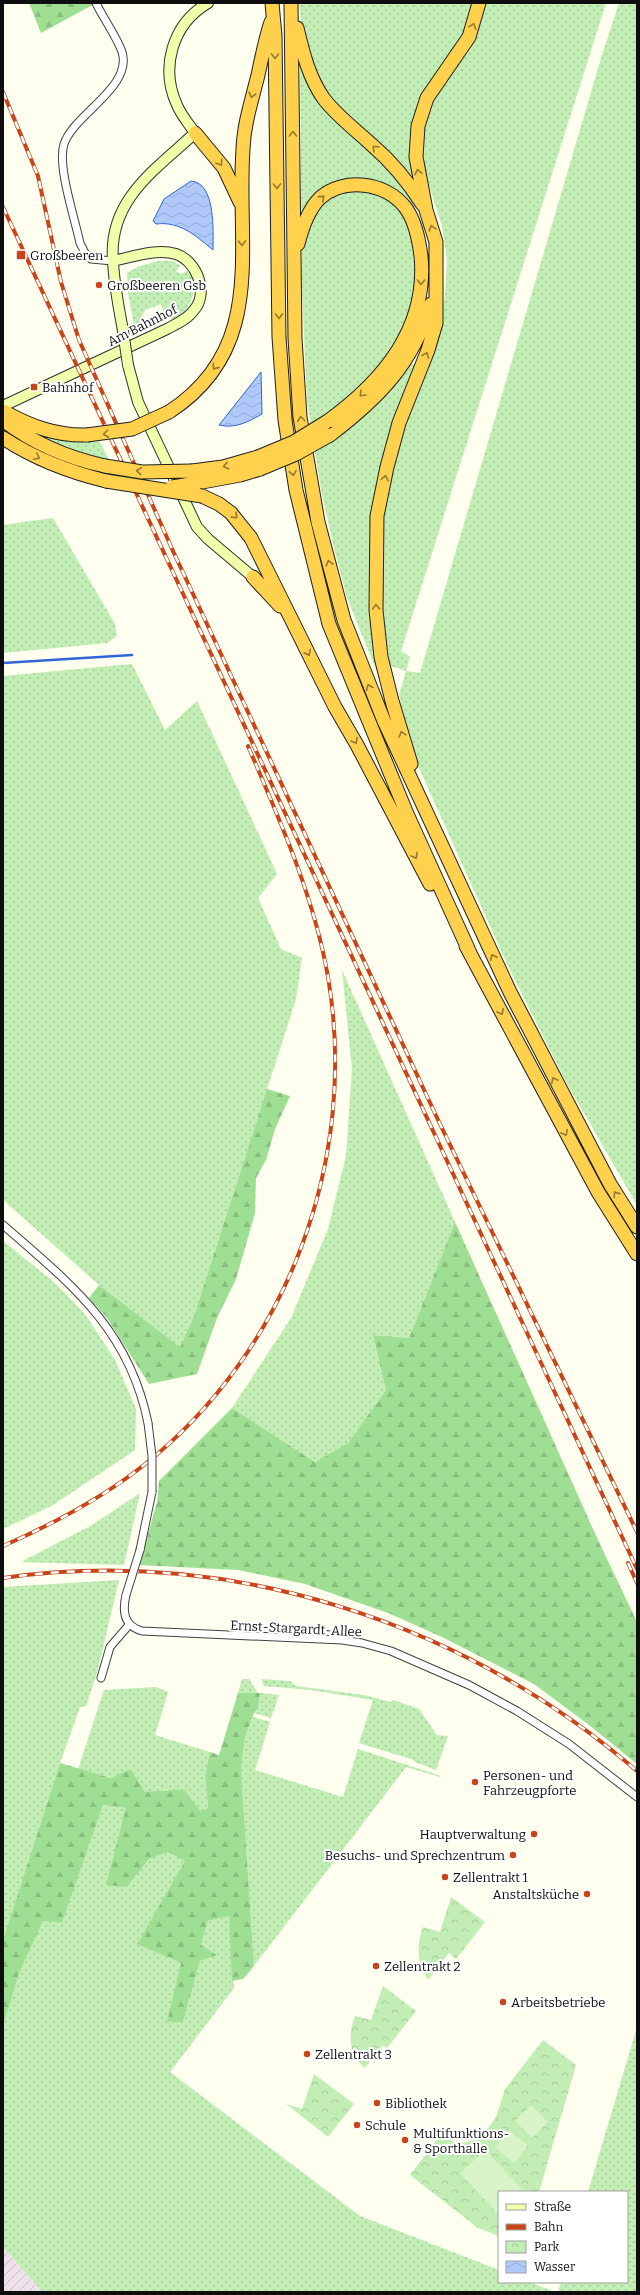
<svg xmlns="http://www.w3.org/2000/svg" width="640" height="2295" font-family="Bitter,serif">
	<defs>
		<pattern id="industrial-furrows" width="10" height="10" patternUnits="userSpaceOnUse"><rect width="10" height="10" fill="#ede2eb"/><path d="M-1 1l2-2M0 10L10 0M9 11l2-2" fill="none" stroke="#cac1c8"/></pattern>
		<pattern id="grass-dots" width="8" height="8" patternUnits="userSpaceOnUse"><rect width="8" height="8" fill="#c2edb5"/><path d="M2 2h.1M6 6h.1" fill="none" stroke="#a6ca9a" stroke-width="1.8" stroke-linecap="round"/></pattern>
		<pattern id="forest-firs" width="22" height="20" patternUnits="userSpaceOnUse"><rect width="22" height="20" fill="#9fdf93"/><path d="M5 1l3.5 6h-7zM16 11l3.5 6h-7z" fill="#88be7e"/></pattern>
		<pattern id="park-crowns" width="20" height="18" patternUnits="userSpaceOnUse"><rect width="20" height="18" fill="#c2edb5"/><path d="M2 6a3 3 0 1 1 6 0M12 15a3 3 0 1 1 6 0" fill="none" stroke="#a6ca9a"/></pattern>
		<pattern id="water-waves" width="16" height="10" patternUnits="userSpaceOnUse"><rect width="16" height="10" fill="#afc9fb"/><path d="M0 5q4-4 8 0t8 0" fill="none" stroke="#95abd6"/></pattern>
	</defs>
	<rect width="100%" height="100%" fill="#feffef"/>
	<path fill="url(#industrial-furrows)" d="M3 2247 43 2292H3Z"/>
	<path fill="url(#grass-dots)" d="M299 3H472L467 28 425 91 414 208 409 227 418 269 411 309 394 350 415 366 378 491 385 692 347 598 335 552 321 490 307 401 302 293 300 67 307 55 302 32Z
		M485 3H606L401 651 410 657 406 671 420 673 602 55 619 3H637V1205L566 1082 507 964 411 750 399 695 406 671 388 665 381 620 380 553 386 494 402 431 434 339 445 297 447 260 442 226 420 158 423 125 431 103 469 49 478 30Z
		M158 261H172L180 265 176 271 181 274 188 271C201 288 191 305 178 319 166 320 165 314 161 304L145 310 135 330 128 293 127 273 137 267Z
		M28 430 100 442 109 460 59 447Z
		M53 518 115 624 117 636 107 643 3 653V525Z
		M132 664 165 730 197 701 277 874 258 898 281 949 302 958 296 999 194 1316 180 1347 99 1285 3 1200V676Z
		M342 970 455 1222 409 1338 373 1335 386 1390 348 1443 315 1462 232 1408 291 1318 328 1229 346 1156 352 1069Z
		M3 1241 54 1282 85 1314 115 1360 136 1409 135 1450 53 1505 3 1529Z
		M140 1493 124 1565 21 1562 92 1525Z
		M119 1580 97 1673 86 1706 80 1707 60 1763 3 1940V1587Z
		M242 1679H249L258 1693H238Z
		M261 1679 290 1681 296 1686 364 1695 391 1702 393 1700 419 1709 437 1735 448 1736 436 1770 415 1762 414 1760 359 1743 373 1700 311 1690 264 1686Z
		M156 1687 168 1692 155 1735 210 1752 205 1776 208 1809 201 1812 167 1789 159 1792H145L131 1769 112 1778 78 1769 104 1690Z
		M260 1693 279 1695 271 1718 254 1713 258 1709Z
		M253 1717 270 1722 255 1770 343 1797 358 1749 441 1776 440 1777 406 1767 254 1966 241 1769 245 1737Z
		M103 1805 126 1808 127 1887 149 1859 168 1852 186 1861 137 1944 181 1963 168 2022H183L200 1961 217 1955 201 1945 208 1921 229 1916 234 1988 170 2072 360 2216 499 2270V2282H529L555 2292H43L3 2247V2026L19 1974 43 1921 86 1852Z
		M637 2027V2292H558L561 2282H627V2192H588Z"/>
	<path fill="url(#forest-firs)" d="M29 3H96L41 33Z
		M267 1089 290 1096 275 1129 266 1160 256 1178 255 1213 236 1279 217 1318 197 1374 149 1384 107 1318 89 1298 99 1285 180 1347 194 1316Z
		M455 1222 598 1540 637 1622V1764L589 1725 534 1684 442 1637 388 1613 305 1584 238 1570 139 1565 157 1502 159 1481 232 1408 315 1462 348 1443 386 1390 373 1335 409 1338Z
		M238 1693H260L258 1709 254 1713 245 1737 241 1769 254 1966 243 1979 232 1981 229 1916 208 1921 201 1945 217 1955 200 1961 183 2022H167L181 1963 137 1944 185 1861 168 1852 149 1859 127 1887 106 1885 126 1808 103 1805 62 1922 43 1921 19 1974 3 2026V1940L60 1763 111 1778 131 1769 145 1792C158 1792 170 1789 184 1790L201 1812 208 1808 205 1776 210 1752 219 1755Z"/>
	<path fill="url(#park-crowns)" d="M451 1897 485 1922 456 1959 449 1953 428 1980C417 1962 416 1947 423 1927L440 1932Z
		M383 1986 416 2011 387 2048 383 2045 365 2068C348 2054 348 2035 355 2016L371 2020Z
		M543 2040 576 2065 539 2192H499V2236L478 2228 410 2175 442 2133 458 2145 482 2137 496 2117 505 2089Z
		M314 2074 354 2104 328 2137 286 2104 302 2109Z"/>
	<path fill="#d8f4c8" d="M531 2105 548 2122 532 2138 515 2121Z
		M509 2131 528 2145 515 2163 495 2148Z
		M485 2150 522 2189 519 2192H499V2211L497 2213 460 2173Z"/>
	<path fill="url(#water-waves)" stroke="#3065d9" d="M191 181C216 183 213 231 213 250 196 236 180 221 156 224L153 221 164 199Z
		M261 372 262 414C248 422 235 429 219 425Z"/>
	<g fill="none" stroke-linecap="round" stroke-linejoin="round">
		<path stroke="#3065d9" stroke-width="2.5" d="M3 663 132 655"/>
		<defs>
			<path id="street" d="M96 3C103 18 117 37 122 52 133 87 74 114 64 144 57 166 75 219 80 243L85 253 91 259 113 261
				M3 1225C72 1285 129 1329 148 1423
				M140 1550 152 1492
				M126 1595C122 1612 124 1626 142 1631L342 1640 362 1643 391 1651 469 1685 517 1711 569 1744 637 1797
				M101 1678 110 1647 129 1625"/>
			<path id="secondary" d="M123 331C119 308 114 285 113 261 108 200 155 170 195 133 189 124 181 115 177 105 160 68 172 24 208 3
				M128 365 138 402 197 527 208 539 253 577
				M3 406 167 329C176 324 188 319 194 310 209 293 197 261 176 254 156 248 132 257 113 261"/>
			<path id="highway" d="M272 3 275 36 279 337 285 420 296 490 329 624 407 814 470 953
				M291 3 295 338 300 417 318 522 344 620 384 721 510 992 610 1184 637 1227
				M297 28C303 53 309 78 324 99 338 117 356 130 372 145 392 162 409 183 423 205
				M195 133 224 168 240 202
				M298 244C302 228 308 210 320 198 344 177 385 182 405 207 415 220 419 240 421 256 428 328 383 381 328 421
				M3 411C30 426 56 436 87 435
				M169 412C268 348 236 247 243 149 244 123 252 100 258 75 262 57 265 40 271 22
				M3 420C33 443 68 458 105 466
				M330 435C380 397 412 364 431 304
				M3 438C35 459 69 472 106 481
				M192 471 223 467 258 457
				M197 483 240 475 260 469
				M202 496 219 504 231 513 251 538 335 707 357 745 430 884
				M253 577 280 606
				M411 764 392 701 381 657 376 610 377 516 387 467 399 423 428 350 436 323V242L426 210 416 157 418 126 427 98 469 37 479 3
				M466 946 598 1192 637 1254"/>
		</defs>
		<use href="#street" stroke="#414141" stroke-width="9"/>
		<use href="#secondary" stroke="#303030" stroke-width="12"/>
		<use href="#highway" stroke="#1f1f1f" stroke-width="15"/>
		<use href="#street" stroke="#fff" stroke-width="7"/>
		<use href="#secondary" stroke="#f0ffaa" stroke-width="10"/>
		<use href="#highway" stroke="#ffd14d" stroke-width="13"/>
		<defs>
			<path id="rail" d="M3 92 38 176 61 282 79 340 173 551 439 1122 637 1532
				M3 207 637 1569
				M3 1546C53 1524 101 1499 144 1465 288 1351 359 1158 328 977 314 896 280 821 248 746
				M628 1563 637 1583
				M3 1578C230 1546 464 1622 637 1771"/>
		</defs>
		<use href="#rail" stroke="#ca441a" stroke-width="4"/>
		<use href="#rail" stroke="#fff" stroke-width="2.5" stroke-dasharray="8" stroke-linecap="butt"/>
		<defs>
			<path id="street-bridge" d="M148 1423 152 1456V1492
				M126 1595 140 1550"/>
			<path id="secondary-bridge" d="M123 331 128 365"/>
			<path id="highway-bridge" d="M87 435 132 429 169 412
				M258 457 294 442 328 421
				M105 466 142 472 192 471
				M260 469 296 454 330 435
				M106 481 202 496
				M172 487 197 483"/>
		</defs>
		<use href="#street-bridge" stroke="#414141" stroke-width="9" stroke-linecap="butt"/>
		<use href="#secondary-bridge" stroke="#303030" stroke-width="12" stroke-linecap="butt"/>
		<use href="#highway-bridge" stroke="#1f1f1f" stroke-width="15" stroke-linecap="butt"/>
		<use href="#street-bridge" stroke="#fff" stroke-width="7"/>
		<use href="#secondary-bridge" stroke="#f0ffaa" stroke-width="10"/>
		<use href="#highway-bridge" stroke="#ffd14d" stroke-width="13"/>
	</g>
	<defs><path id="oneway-chevron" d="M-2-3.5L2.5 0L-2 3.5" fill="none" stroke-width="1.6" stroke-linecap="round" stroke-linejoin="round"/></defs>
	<g stroke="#937931">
		<use href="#oneway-chevron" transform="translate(473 26) rotate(-71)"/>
		<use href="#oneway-chevron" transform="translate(275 56) rotate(90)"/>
		<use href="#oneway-chevron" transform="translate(252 95) rotate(105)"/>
		<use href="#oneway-chevron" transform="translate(293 134) rotate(-91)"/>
		<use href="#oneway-chevron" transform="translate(375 148) rotate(-136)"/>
		<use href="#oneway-chevron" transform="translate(220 163) rotate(56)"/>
		<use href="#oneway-chevron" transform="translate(418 172) rotate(-102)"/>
		<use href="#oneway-chevron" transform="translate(277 186) rotate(89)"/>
		<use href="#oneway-chevron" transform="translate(322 198) rotate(-40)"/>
		<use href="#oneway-chevron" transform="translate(432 228) rotate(-107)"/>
		<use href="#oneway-chevron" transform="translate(242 243) rotate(88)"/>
		<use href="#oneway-chevron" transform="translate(421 282) rotate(92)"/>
		<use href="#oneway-chevron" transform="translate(279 316) rotate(90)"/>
		<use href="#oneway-chevron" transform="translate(426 355) rotate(-69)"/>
		<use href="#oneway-chevron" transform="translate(215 367) rotate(125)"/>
		<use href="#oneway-chevron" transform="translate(362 394) rotate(135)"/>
		<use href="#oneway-chevron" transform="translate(301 419) rotate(-97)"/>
		<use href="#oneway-chevron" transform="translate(106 434) rotate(173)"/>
		<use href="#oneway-chevron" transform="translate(37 457) rotate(27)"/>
		<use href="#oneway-chevron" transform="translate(226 466) rotate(167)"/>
		<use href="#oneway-chevron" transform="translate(139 471) rotate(-175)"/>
		<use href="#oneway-chevron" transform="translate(293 473) rotate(81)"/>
		<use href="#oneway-chevron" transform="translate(385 478) rotate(-80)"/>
		<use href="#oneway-chevron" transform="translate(235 516) rotate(44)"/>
		<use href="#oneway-chevron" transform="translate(329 563) rotate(-105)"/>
		<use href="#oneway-chevron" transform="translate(376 607) rotate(-92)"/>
		<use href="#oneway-chevron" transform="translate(308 653) rotate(63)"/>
		<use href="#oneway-chevron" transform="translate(369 687) rotate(-113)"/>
		<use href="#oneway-chevron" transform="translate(402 734) rotate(-107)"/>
		<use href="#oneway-chevron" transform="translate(355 741) rotate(60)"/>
		<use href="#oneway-chevron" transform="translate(415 856) rotate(62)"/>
		<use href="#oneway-chevron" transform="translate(493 957) rotate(-115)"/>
		<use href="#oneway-chevron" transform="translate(501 1012) rotate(62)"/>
		<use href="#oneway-chevron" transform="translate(554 1080) rotate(-117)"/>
		<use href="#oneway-chevron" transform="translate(565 1133) rotate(61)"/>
		<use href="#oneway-chevron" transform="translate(616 1194) rotate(-122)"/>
	</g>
	<g fill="#ca441a" stroke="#fff" stroke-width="1.5">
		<rect x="16" y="250" width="10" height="10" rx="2"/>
		<circle cx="99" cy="285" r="4"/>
		<rect x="30" y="383" width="8" height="8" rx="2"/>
		<circle cx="475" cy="1782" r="4"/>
		<circle cx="534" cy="1834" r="4"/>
		<circle cx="513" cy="1855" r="4"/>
		<circle cx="445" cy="1877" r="4"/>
		<circle cx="587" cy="1894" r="4"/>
		<circle cx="376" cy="1966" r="4"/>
		<circle cx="503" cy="2002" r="4"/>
		<circle cx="307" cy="2054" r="4"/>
		<circle cx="377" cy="2103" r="4"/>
		<circle cx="357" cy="2125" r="4"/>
		<circle cx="405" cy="2140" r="4"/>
	</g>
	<g text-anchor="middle" stroke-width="4" stroke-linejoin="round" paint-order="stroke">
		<g font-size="13" fill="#0e0e0e" stroke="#fff" text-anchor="start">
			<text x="30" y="260">Großbeeren</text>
			<text x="107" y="290">Großbeeren Gsb</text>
			<text x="42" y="392">Bahnhof</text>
			<text x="483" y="1780">Personen- und<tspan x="483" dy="15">Fahrzeugpforte</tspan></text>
			<text x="526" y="1839" text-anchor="end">Hauptverwaltung</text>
			<text x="505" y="1860" text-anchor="end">Besuchs- und Sprechzentrum</text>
			<text x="453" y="1882">Zellentrakt 1</text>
			<text x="579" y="1899" text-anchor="end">Anstaltsküche</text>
			<text x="384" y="1971">Zellentrakt 2</text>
			<text x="511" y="2007">Arbeitsbetriebe</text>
			<text x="315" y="2059">Zellentrakt 3</text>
			<text x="385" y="2108">Bibliothek</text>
			<text x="365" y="2130">Schule</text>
			<text x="413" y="2138">Multifunktions-<tspan x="413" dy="15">&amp; Sporthalle</tspan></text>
		</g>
		<g font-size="13" fill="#0e0e0e" stroke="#fff">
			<text transform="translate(142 325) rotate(-27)" y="5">Am Bahnhof</text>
			<text transform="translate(296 1628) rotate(3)" y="5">Ernst-Stargardt-Allee</text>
		</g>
	</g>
	<rect width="640" height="2295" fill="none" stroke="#0e0e0e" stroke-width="8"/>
	<rect x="498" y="2191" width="130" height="92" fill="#ffffff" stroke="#9f9f9f"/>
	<rect x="506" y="2204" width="20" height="6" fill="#f0ffaa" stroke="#9f9f9f"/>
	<text x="534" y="2211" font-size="12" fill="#0e0e0e">Straße</text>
	<rect x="506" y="2224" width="20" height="6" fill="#ca441a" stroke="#9f9f9f"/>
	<text x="534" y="2231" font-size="12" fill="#0e0e0e">Bahn</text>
	<rect x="506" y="2241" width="20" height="12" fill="url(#park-crowns)" stroke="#9f9f9f"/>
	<text x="534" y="2251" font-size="12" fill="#0e0e0e">Park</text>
	<rect x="506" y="2261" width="20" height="12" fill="url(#water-waves)" stroke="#9f9f9f"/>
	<text x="534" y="2271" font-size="12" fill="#0e0e0e">Wasser</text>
</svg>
